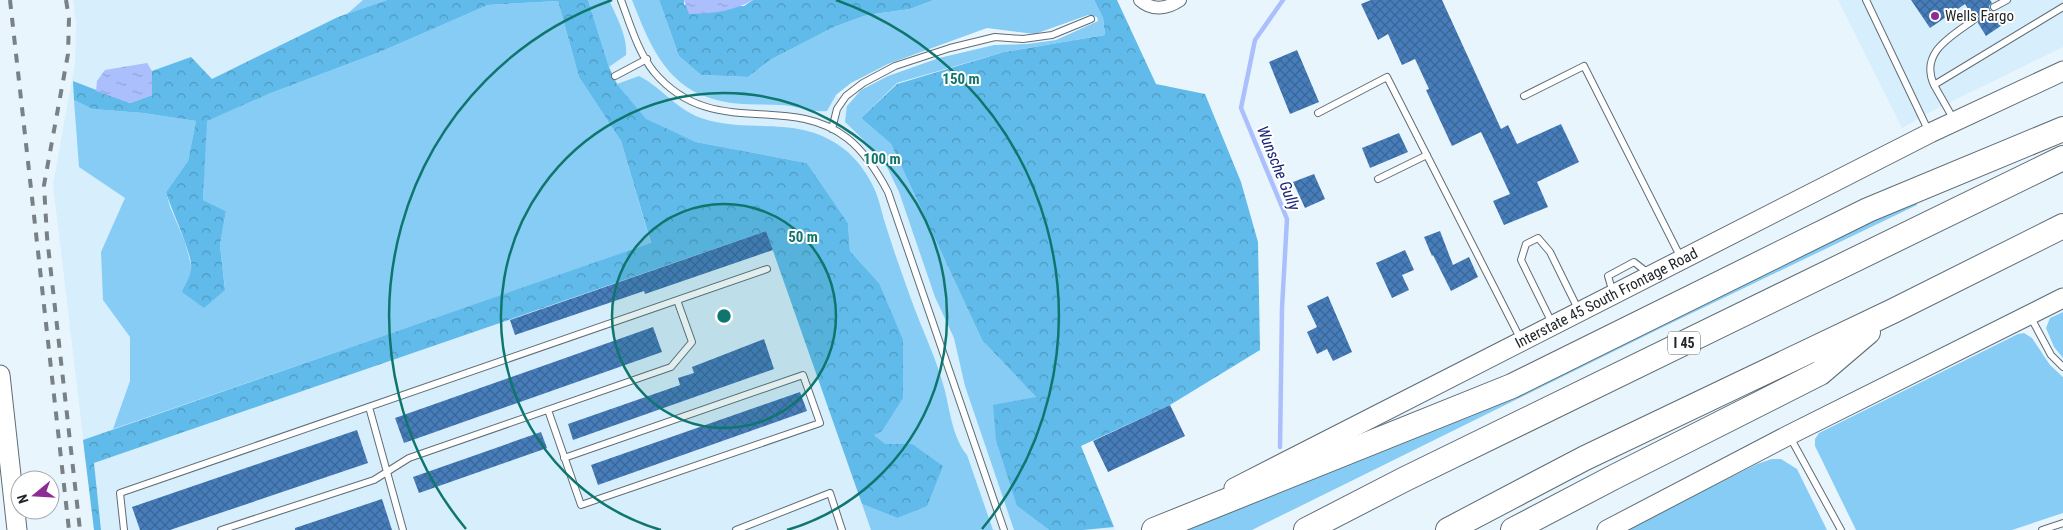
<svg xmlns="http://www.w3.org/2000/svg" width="2063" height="530" font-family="'Roboto Condensed',sans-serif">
	<defs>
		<pattern id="forest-crowns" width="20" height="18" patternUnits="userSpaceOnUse" patternTransform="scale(1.25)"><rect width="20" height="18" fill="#60bbeb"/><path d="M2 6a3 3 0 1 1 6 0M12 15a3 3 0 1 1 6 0" fill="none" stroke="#4f98be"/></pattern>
		<pattern id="water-ripples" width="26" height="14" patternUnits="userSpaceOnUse" patternTransform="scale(1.25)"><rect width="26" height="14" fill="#abbffc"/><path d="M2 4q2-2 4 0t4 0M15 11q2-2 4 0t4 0" fill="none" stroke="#93a4d8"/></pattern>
		<pattern id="building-cross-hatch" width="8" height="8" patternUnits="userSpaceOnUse" patternTransform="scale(1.25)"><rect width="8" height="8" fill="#467dba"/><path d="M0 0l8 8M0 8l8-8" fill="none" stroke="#3a6697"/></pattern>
	</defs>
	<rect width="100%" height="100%" fill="#e9f5fd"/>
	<path fill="#d7eefc" d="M73 0H659L679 56 818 79 891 144 1079 443 1115 530H94L53 184 75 63 76 24Z
		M1838 0H2063V47L1928 113 1902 128Z"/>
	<path fill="#86ccf4" d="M363 0H387L347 14Z
		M588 0H609C616 16 628 37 626 55L609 67Z
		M632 0H659L679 56 701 75 748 77 770 60 834 27 867 15 910 9 934 0H1094L1103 18 1105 35 1004 52 897 83 861 118 891 144 982 340 1037 398 1017 506 1049 530H1014L965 386 954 338 935 297 899 192 887 167 869 145 845 122 847 106 861 90 888 76 939 58 994 45 1027 44 1056 40 1098 21 1097 17 1088 15 1035 34 987 28 888 64 851 83 836 95 827 111C812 113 797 106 782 105 758 104 733 106 710 98 664 84 648 40 632 0Z
		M558 1 579 77 621 141 651 244 113 429 130 381V337L103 300 101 252 125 198 79 167 74 100 92 109 143 113 196 121 188 161 166 192 170 207 185 242 192 269 225 289 220 245 226 211 203 200 206 121 271 93 380 52 488 5Z
		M639 76C661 87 676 109 701 118 750 135 798 113 844 149 855 157 866 172 872 184 879 197 881 210 885 223 893 249 902 274 911 299 922 330 937 359 945 391 950 412 953 438 967 455L993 530H871L862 504 897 518 912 444H884L874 435 879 283 850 251 848 223 807 163 696 142 646 120 617 84Z
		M1914 198 1917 205 1663 327 1252 530H1187Z
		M2063 312V358L2054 347 2046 328 2050 318Z
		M2024 333 2032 338 2050 365 2063 377V513L2012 530H1856L1815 446V439L1819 433 2018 334Z
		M1772 459H1781L1797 469 1827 530H1625L1757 464Z"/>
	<path fill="url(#forest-crowns)" d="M387 0H588L609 67 617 84 646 119 696 142 807 163 848 223 850 251 879 283 903 340V398L882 431 874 435 885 444H912L943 466 927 506 897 518 862 504 766 231 94 463 101 530H94L83 440 651 243 621 141 579 77 558 1 488 5 380 52 271 93 207 121 203 200 226 211 220 245 225 290 204 308 182 292C185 285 190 277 191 270 194 256 171 210 166 192L188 161 196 121 143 113 92 109 74 100 73 81 130 103 152 95V71L191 57 212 79 338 17Z
		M659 0H684V5L744 6 753 0H934L910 9 867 15 834 27 770 60 748 77 701 75 679 56Z
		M1094 0H1117L1156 84 1205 94 1241 182 1258 242 1260 350 1170 405 1081 446 1114 527 1083 530H1049L1017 506 996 440 993 405 1036 397 982 340 891 144 861 118 897 84 1004 52 1105 35 1103 18Z"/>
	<path fill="url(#water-ripples)" d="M684 0H753C735 11 710 14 689 14Z
		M147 63 152 71V95L130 103 96 91 97 81 105 70Z"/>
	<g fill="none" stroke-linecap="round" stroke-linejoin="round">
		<path stroke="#abbffc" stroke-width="4.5" d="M1280 447 1282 308 1287 219 1241 108 1255 40 1283 0"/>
	</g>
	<path fill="url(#building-cross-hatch)" d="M1371 0H1442L1501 129 1508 125 1517 144 1561 124 1579 162 1537 182 1548 207 1504 225 1493 201 1510 194 1481 132 1452 146 1426 90 1429 89 1415 59 1402 65 1388 34 1378 40 1361 4Z
		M1911 0H1990L1992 3 1989 6 1990 10 1993 12 1997 11 2005 23 1986 36 1978 23 1979 17 1977 14 1972 15 1965 4 1930 28Z
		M1297 50 1319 102 1290 114 1269 62Z
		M1399 133 1408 152 1370 168 1362 148Z
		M1314 174 1325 199 1305 208 1293 182Z
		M766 231 773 250 645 294 644 291 515 335 510 320Z
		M1440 231 1453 265 1469 257 1478 277 1451 291 1433 255 1432 256 1424 237Z
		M1405 250 1414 270 1402 275 1409 290 1392 298 1376 263Z
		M1328 296 1352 352 1333 361 1327 349 1317 354 1307 332 1317 327 1307 306Z
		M653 327 662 352 404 443 395 418Z
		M764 339 774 369 573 440 568 424 680 385 678 378 694 373 692 367Z
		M800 392 807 411 598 485 591 465Z
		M1170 405 1185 436 1108 472 1093 441Z
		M357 430 368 463 170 530H140L132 507Z
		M541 432 547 448 419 493 413 477Z
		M382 499 392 530H295V528Z"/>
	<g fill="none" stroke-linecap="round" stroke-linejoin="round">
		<defs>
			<path id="lane" d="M621 0C630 24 638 52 654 72 712 141 787 92 847 138 865 152 877 171 888 192L1004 530
				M1866 0 1929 132
				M1994 7 2007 0
				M615 76 647 59
				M1934 85C1919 52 1952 36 1975 19
				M1524 96 1584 66 1681 258
				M1318 113 1387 77 1521 340
				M1954 120 1934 85 2063 7
				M832 129 837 109 846 96 863 83 895 66 950 48 995 37 1023 39 1052 35 1091 19
				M1378 179 1427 155
				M1613 293 1608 276 1634 262 1648 273
				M2030 316 2051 355 2063 367
				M1552 323 1521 260 1526 244 1538 238 1550 252 1579 311
				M369 407 403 530
				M548 410 581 505 820 423 803 375 564 458
				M1790 437 1841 530
				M124 530 120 493 767 269
				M221 530 374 480 409 458 671 367 692 342 677 300
				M736 530 830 493 842 530
				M2042 530 2063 523"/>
			<path id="street" d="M1140 0C1152 11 1167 9 1180 0"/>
			<g id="secondary">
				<path d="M0 375 17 530"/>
				<path id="s1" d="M1234 488 1930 133 2063 71"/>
				<path d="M1607 530 1789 435 2063 298"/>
			</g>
			<path id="highway" d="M1154 530 1512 386 1868 210 2063 129
				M1306 530 1405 479 2063 158
				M1448 530 1585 458 1893 311 2063 226
				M1513 530 1616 476 1820 373 1868 332"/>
		</defs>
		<use href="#lane" stroke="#5f6c75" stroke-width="8"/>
		<use href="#street" stroke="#5f6c75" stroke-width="14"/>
		<use href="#secondary" stroke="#5f6c75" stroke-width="21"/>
		<use href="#highway" stroke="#5f6c75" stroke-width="26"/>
		<use href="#lane" stroke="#fff" stroke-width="6"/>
		<use href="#street" stroke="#fff" stroke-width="12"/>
		<use href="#secondary" stroke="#fff" stroke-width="19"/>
		<use href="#highway" stroke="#fff" stroke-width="24"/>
		<path stroke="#798186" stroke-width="4" stroke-dasharray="9 9" stroke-linecap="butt" d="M10 0 69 530
			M66 0 69 18 68 54 44 185 47 237 80 530"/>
	</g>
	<circle cx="724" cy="316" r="112" fill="#0f766e" fill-opacity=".12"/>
	<g fill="none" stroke="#0f766e" stroke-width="2.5">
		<circle cx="724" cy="316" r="112"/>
		<path d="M661 530A223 223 0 1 1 787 530"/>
		<path d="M466 529A335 335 0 0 1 612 0M836 0A335 335 0 0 1 982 529"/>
	</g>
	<circle fill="#8d2c94" stroke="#fff" stroke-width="2" cx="1935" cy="16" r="5"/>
	<g text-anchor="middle" stroke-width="4" stroke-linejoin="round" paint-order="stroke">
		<rect fill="#fff" stroke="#636769" stroke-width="1" x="1668" y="331.5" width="32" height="23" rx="4"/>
		<g font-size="14" font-weight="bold" fill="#202629">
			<text x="1684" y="348">I 45</text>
		</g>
		<g font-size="15" fill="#202629" stroke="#fff" text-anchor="start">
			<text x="1945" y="21">Wells Fargo</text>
		</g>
		<g font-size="15" fill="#202629" stroke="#fff">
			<text dy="5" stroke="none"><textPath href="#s1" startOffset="418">Interstate 45 South Frontage Road</textPath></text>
		</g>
		<g font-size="16" font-style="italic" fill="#192276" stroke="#fff">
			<text transform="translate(1279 168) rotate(68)" y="6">Wunsche Gully</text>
		</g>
	</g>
	<circle cx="724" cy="316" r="8" fill="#0f766e" stroke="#fff" stroke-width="2.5"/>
	<g font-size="15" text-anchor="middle" font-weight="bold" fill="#0f766e" stroke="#fff" stroke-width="4" stroke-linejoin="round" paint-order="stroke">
		<text x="961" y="84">150 m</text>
		<text x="882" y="164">100 m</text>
		<text x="803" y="242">50 m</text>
	</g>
	<g transform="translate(35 495) rotate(252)"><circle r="24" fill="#ffffff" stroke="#a6a8a9"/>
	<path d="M0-4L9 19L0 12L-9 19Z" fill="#8d2c94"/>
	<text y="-8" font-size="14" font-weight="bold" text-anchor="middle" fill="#202629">N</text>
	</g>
</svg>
